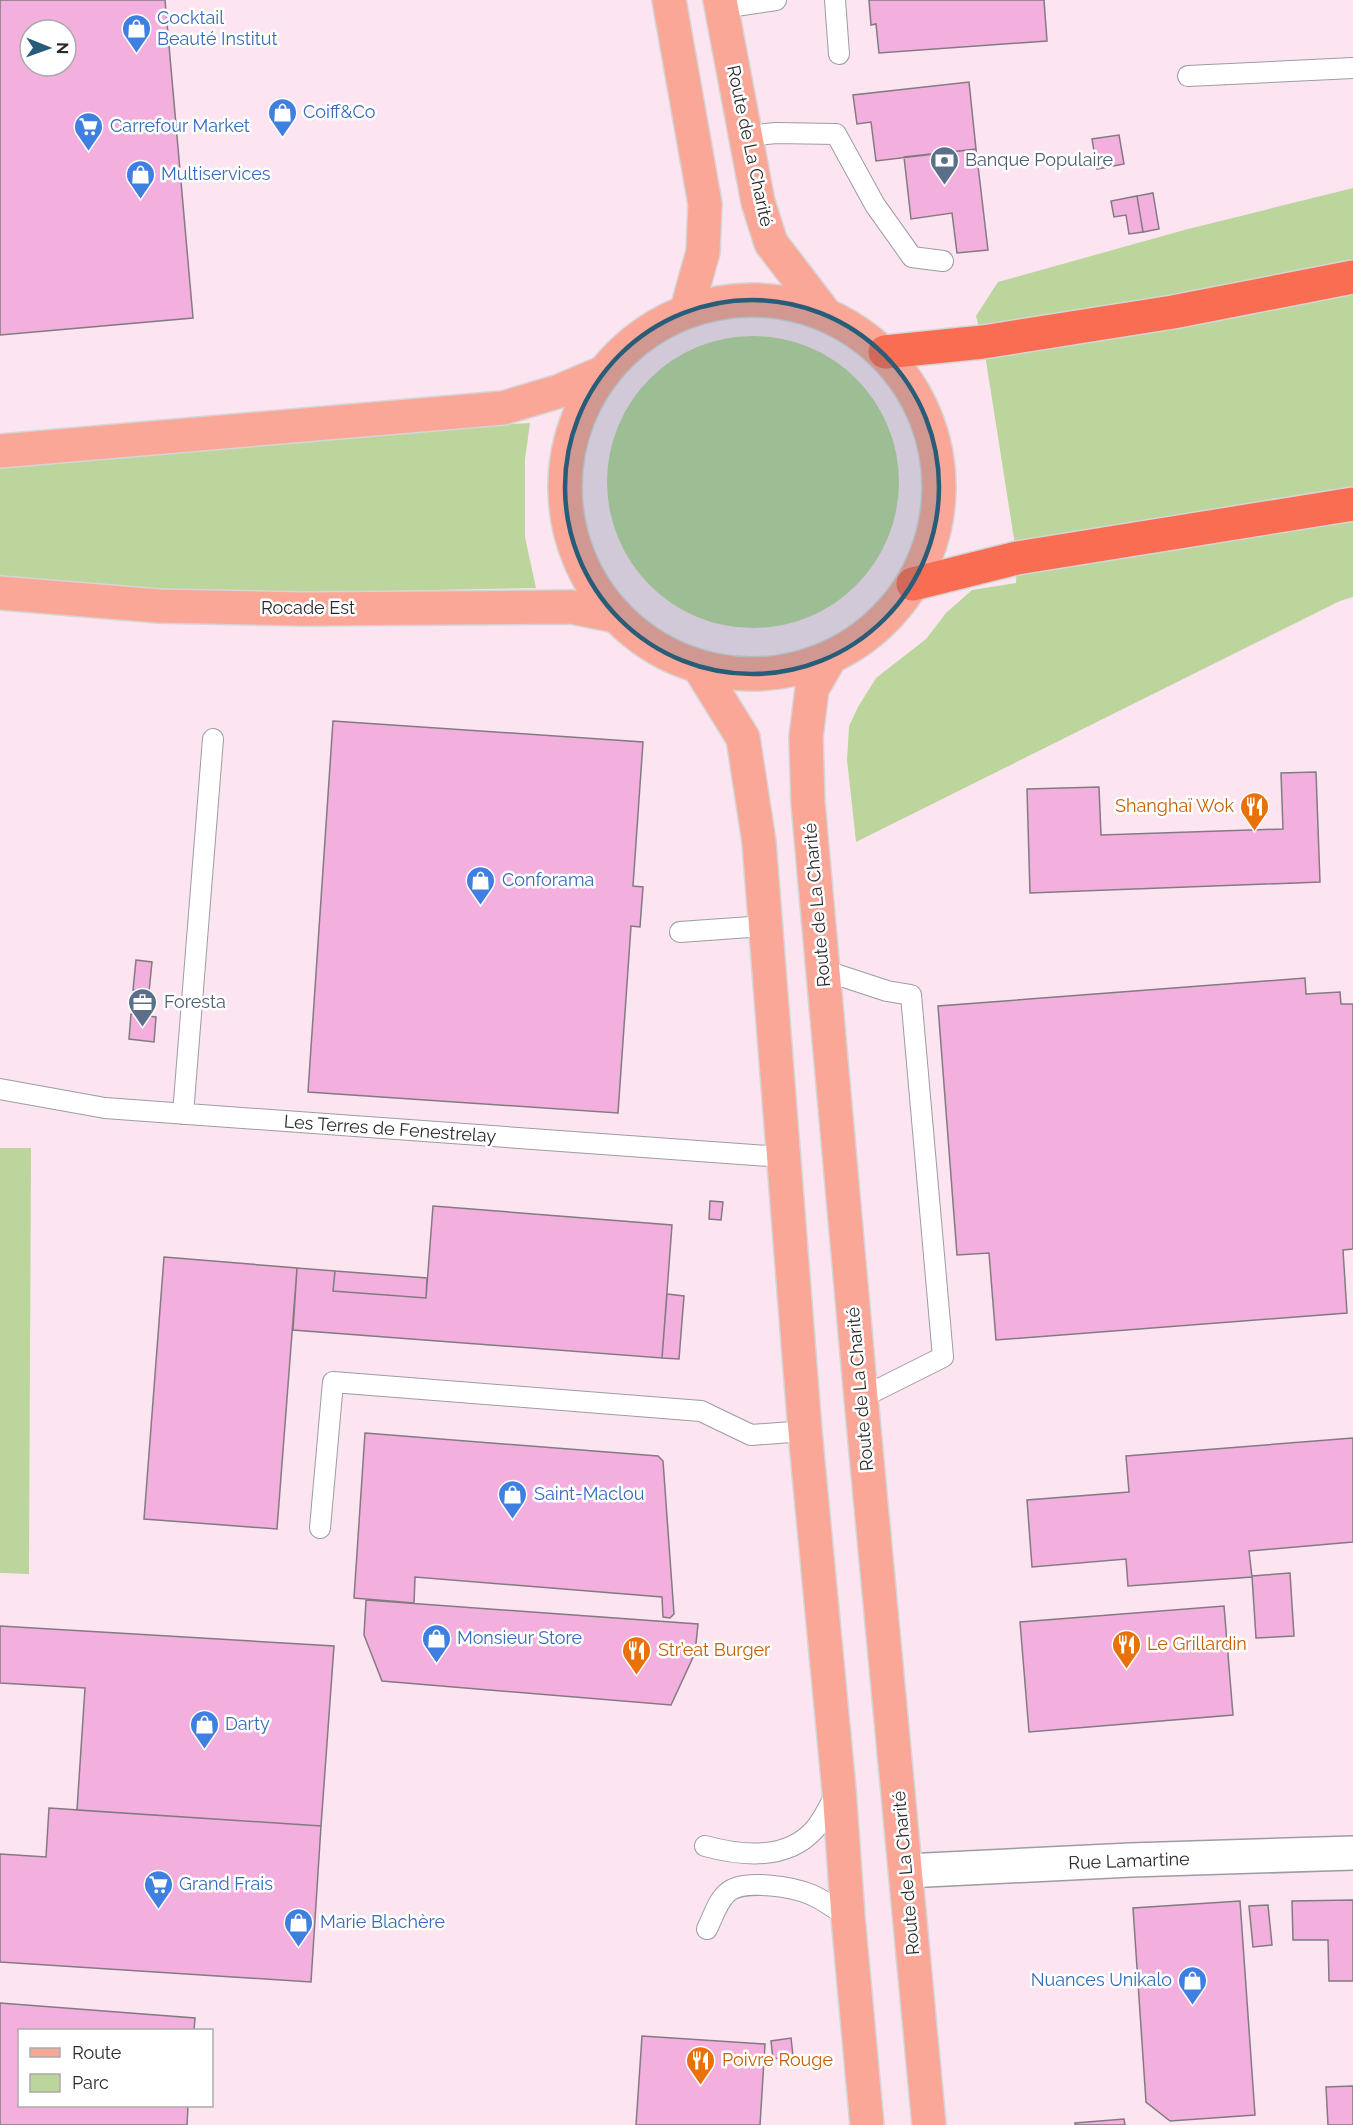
<svg xmlns="http://www.w3.org/2000/svg" width="1353" height="2125" font-family="Raleway,sans-serif">
	<rect width="100%" height="100%" fill="#f5f4fd"/>
	<path fill="#fce4f0" fill-rule="evenodd" d="M0 0H1353V188L1188 229 983 342 1017 558 1016 583 972 590 946 613 926 639 876 678 858 707 849 726 847 760 856 842 1198 670 1340 601 1353 597V2125H0V1573L29 1574 30 1148H0ZM30 30H66V66H30ZM20 2030H212V2106H20Z"/>
	<path fill="#bbd59c" d="M1353 188V597L1340 601 856 842 847 760 849 726 858 707 876 678 926 639 946 613 972 590 1016 583 1017 558 983 342 976 316 998 282 1188 229Z
		M607 482a146 146 0 1 1 292 0a146 146 0 1 1-292 0Z
		M530 423 525 459V537L536 588 245 594 52 586 0 582V463L356 433Z
		M0 1148H31L29 1574 0 1573Z"/>
	<path fill="#f3b0df" stroke="#827b80" stroke-width="1.5" fill-rule="evenodd" d="M0 0H165L193 318 0 335ZM30 30H66V66H30Z
		M869 0H1044L1047 41 879 53 876 24 871 25Z
		M969 82 976 149 876 161 871 122 857 124 853 95Z
		M1119 135 1124 164 1097 169 1092 139Z
		M976 149 988 250 957 253 952 213 911 219 904 157Z
		M1153 193 1159 229 1143 232 1137 196Z
		M1137 196 1143 232 1129 234 1126 215 1114 217 1111 201Z
		M333 721 643 742 633 886 643 887 640 927 631 926 618 1113 308 1092Z
		M1316 772 1320 882 1030 893 1027 789 1099 787 1101 835 1283 829 1281 773Z
		M136 960 152 962 149 992 133 990Z
		M1305 978 1306 994 1340 992 1341 1004H1353V1249L1343 1250 1347 1313 996 1340 989 1253 957 1255 938 1006Z
		M131 1014 156 1017 154 1042 129 1039Z
		M710 1201 723 1202 721 1220 709 1219Z
		M433 1206 672 1225 662 1358 293 1330 297 1268 335 1271 333 1291 426 1298Z
		M164 1257 297 1268 277 1529 144 1519Z
		M335 1271 427 1278 426 1298 333 1291Z
		M667 1294 684 1296 679 1359 662 1358Z
		M365 1433 658 1456 663 1461 674 1614 670 1618 663 1617 662 1597 415 1577 414 1603 354 1598Z
		M1353 1438V1542L1249 1551 1252 1577 1128 1586 1126 1559 1032 1567 1027 1500 1129 1492 1126 1456Z
		M1290 1573 1294 1636 1256 1638 1252 1576Z
		M366 1600 698 1624 695 1653 671 1705 382 1681 364 1635Z
		M1224 1606 1233 1715 1029 1732 1020 1622Z
		M0 1626 334 1646 321 1826 77 1810 85 1688 0 1683Z
		M49 1808 321 1826 311 1982 0 1962V1854L46 1857Z
		M1353 1900V1981H1329L1328 1940H1293L1292 1901Z
		M1240 1901 1255 2115 1170 2121 1146 2102 1133 1908Z
		M1268 1905 1272 1945 1253 1947 1249 1906Z
		M0 2003 195 2018 194 2030H20V2106H188L187 2125H0Z
		M642 2036 765 2044 760 2125H636Z
		M791 2038 793 2056 773 2059 771 2041Z
		M1353 2086V2125H1328L1326 2087Z
		M1124 2119 1125 2125H1075V2123Z"/>
	<g fill="none" stroke-linecap="round" stroke-linejoin="round">
		<defs>
			<path id="lane" d="M835 0 839 54
				M722 8 776 0
				M1188 76 1353 68
				M746 136 776 133 836 134 875 205 912 257 943 261
				M680 932 765 926
				M823 970 887 991 911 995 943 1357 861 1398
				M0 1089 105 1108 782 1157
				M183 1114 213 739
				M320 1528 333 1382 701 1411 751 1435 805 1431
				M705 1846C742 1856 787 1861 815 1829 824 1818 830 1804 837 1792
				M707 1929C713 1917 717 1902 727 1893 742 1878 794 1887 812 1895 825 1901 836 1909 848 1917"/>
			<path id="street" d="M906 1871 1131 1860 1353 1853"/>
			<path id="primary" d="M669 0 705 204 703 252 687 309
				M720 0 758 202 771 243 823 311
				M565 487a187 187 0 1 1 374 0a187 187 0 1 1-374 0Z
				M0 451 503 408 560 391 602 373
				M0 593 159 606 304 609 572 607 616 616
				M830 658 812 689 806 737 808 803 861 1398 929 2125
				M699 667 743 738 759 842 805 1431 839 1790 848 1917 867 2125"/>
			<path id="highway" d="M885 352 983 342 1173 312 1353 277
				M913 584 1017 558 1353 504"/>
		</defs>
		<use href="#lane" stroke="#9c9ca4" stroke-width="22"/>
		<use href="#street" stroke="#9c9ca4" stroke-width="36"/>
		<use href="#primary" stroke="#d5d5d5" stroke-width="36"/>
		<use href="#highway" stroke="#d5d5d5" stroke-width="36"/>
		<use href="#lane" stroke="#fff" stroke-width="20"/>
		<use href="#street" stroke="#fff" stroke-width="33"/>
		<use href="#primary" stroke="#fba798" stroke-width="33"/>
		<use href="#highway" stroke="#f96d53" stroke-width="33"/>
	</g>
	<path fill="#275d78" fill-opacity="0.2" stroke="#275d78" stroke-width="4.5" stroke-linejoin="round" d="M565 487a187 187 0 1 1 374 0a187 187 0 1 1-374 0Z"/>
	<defs>
		<symbol id="shop-pin" viewBox="-11 -11 22 30"><path d="M0 17L-7.5 6A9.5 9.5 0 1 1 7.5 6Z" fill="#3f7fe0" stroke="#fff"/><path d="M-5-2.5h2.3a2.7 3.5 0 0 1 5.4 0H5L5.5 6h-11ZM-1.5-2.5h3a1.5 2.3 0 0 0-3 0Z" fill="#fff"/></symbol>
		<symbol id="supermarket-pin" viewBox="-11 -11 22 30"><path d="M0 17L-7.5 6A9.5 9.5 0 1 1 7.5 6Z" fill="#3f7fe0" stroke="#fff"/><path d="M-6-5.5h2.5l.6 2H6L4.5 2H-2.5L-4.4-4H-6ZM-1.5 3.2a1.3 1.3 0 1 0 .1 0ZM3 3.2a1.3 1.3 0 1 0 .1 0Z" fill="#fff"/></symbol>
		<symbol id="bank-pin" viewBox="-11 -11 22 30"><path d="M0 17L-7.5 6A9.5 9.5 0 1 1 7.5 6Z" fill="#5c6f8a" stroke="#fff"/><path d="M-6-4H6V4H-6ZM0-2.3a2.3 2.3 0 1 0 0 4.6a2.3 2.3 0 1 0 0-4.6Z" fill="#fff"/></symbol>
		<symbol id="restaurant-pin" viewBox="-11 -11 22 30"><path d="M0 17L-7.5 6A9.5 9.5 0 1 1 7.5 6Z" fill="#e8710a" stroke="#fff"/><path d="M-5-6h1v4h1v-4h1v4h1v-4h1v5L-1.5 .5V6h-2V.5L-5-1ZM5-6V6H3V1.5H1.5Q1.5-4 5-6Z" fill="#fff"/></symbol>
		<symbol id="office-pin" viewBox="-11 -11 22 30"><path d="M0 17L-7.5 6A9.5 9.5 0 1 1 7.5 6Z" fill="#5c6f8a" stroke="#fff"/><path d="M-6-3h4V-5.5h4V-3h4V5H-6ZM-1-4.5V-3h2v-1.5ZM-6 0V1H6V0Z" fill="#fff"/></symbol>
	</defs>
	<g fill-rule="evenodd">
		<use href="#shop-pin" x="120" y="12" width="33" height="45"/>
		<use href="#shop-pin" x="266" y="96" width="33" height="45"/>
		<use href="#supermarket-pin" x="72" y="110" width="33" height="45"/>
		<use href="#bank-pin" x="928" y="144" width="33" height="45"/>
		<use href="#shop-pin" x="124" y="158" width="33" height="45"/>
		<use href="#restaurant-pin" x="1238" y="790" width="33" height="45"/>
		<use href="#shop-pin" x="464" y="864" width="33" height="45"/>
		<use href="#office-pin" x="126" y="986" width="33" height="45"/>
		<use href="#shop-pin" x="496" y="1478" width="33" height="45"/>
		<use href="#shop-pin" x="420" y="1622" width="33" height="45"/>
		<use href="#restaurant-pin" x="1110" y="1628" width="33" height="45"/>
		<use href="#restaurant-pin" x="620" y="1634" width="33" height="45"/>
		<use href="#shop-pin" x="188" y="1708" width="33" height="45"/>
		<use href="#supermarket-pin" x="142" y="1868" width="33" height="45"/>
		<use href="#shop-pin" x="282" y="1906" width="33" height="45"/>
		<use href="#shop-pin" x="1176" y="1964" width="33" height="45"/>
		<use href="#restaurant-pin" x="684" y="2044" width="33" height="45"/>
	</g>
	<g text-anchor="middle" stroke-width="5" stroke-linejoin="round" paint-order="stroke">
		<g font-size="18" fill="#366cbe" stroke="#fff" text-anchor="start">
			<text x="157" y="24">Cocktail<tspan x="157" dy="21">Beauté Institut</tspan></text>
			<text x="303" y="118">Coiff&amp;Co</text>
			<text x="110" y="132">Carrefour Market</text>
			<text x="161" y="180">Multiservices</text>
			<text x="502" y="886">Conforama</text>
			<text x="534" y="1500">Saint-Maclou</text>
			<text x="457" y="1644">Monsieur Store</text>
			<text x="225" y="1730">Darty</text>
			<text x="179" y="1890">Grand Frais</text>
			<text x="320" y="1928">Marie Blachère</text>
			<text x="1172" y="1986" text-anchor="end">Nuances Unikalo</text>
		</g>
		<g font-size="18" fill="#2b2b2e" stroke="#fff">
			<text transform="translate(750 146) rotate(78)" y="6">Route de La Charité</text>
			<text x="308" y="614">Rocade Est</text>
			<text transform="translate(817 905) rotate(-95)" y="6">Route de La Charité</text>
			<text transform="translate(390 1129) rotate(4)" y="6">Les Terres de Fenestrelay</text>
			<text transform="translate(860 1389) rotate(-95)" y="6">Route de La Charité</text>
			<text transform="translate(1129 1861) rotate(-2)" y="6">Rue Lamartine</text>
			<text transform="translate(906 1873) rotate(-95)" y="6">Route de La Charité</text>
		</g>
		<g font-size="18" fill="#4e5e75" stroke="#fff" text-anchor="start">
			<text x="965" y="166">Banque Populaire</text>
			<text x="164" y="1008">Foresta</text>
		</g>
		<g font-size="18" fill="#c56008" stroke="#fff" text-anchor="start">
			<text x="1234" y="812" text-anchor="end">Shanghaï Wok</text>
			<text x="1147" y="1650">Le Grillardin</text>
			<text x="658" y="1656">Str’eat Burger</text>
			<text x="722" y="2066">Poivre Rouge</text>
		</g>
	</g>
	<rect x="18" y="2029" width="195" height="78" fill="#ffffff" stroke="#aaaaab" stroke-width="1.5"/>
	<rect x="30" y="2048" width="30" height="9" fill="#fba798" stroke="#aaaaab" stroke-width="1.5"/>
	<text x="72" y="2059" font-size="18" fill="#2b2b2e">Route</text>
	<rect x="30" y="2074" width="30" height="18" fill="#bbd59c" stroke="#aaaaab" stroke-width="1.5"/>
	<text x="72" y="2089" font-size="18" fill="#2b2b2e">Parc</text>
	<g transform="translate(48 48) rotate(91)"><circle r="28" fill="#ffffff" stroke="#aaaaab" stroke-width="1.5"/>
	<path d="M0-4.5L10 22L0 15L-10 22Z" fill="#275d78"/>
	<text y="-9" font-size="16" font-weight="bold" text-anchor="middle" fill="#2b2b2e">N</text>
	</g>
</svg>
